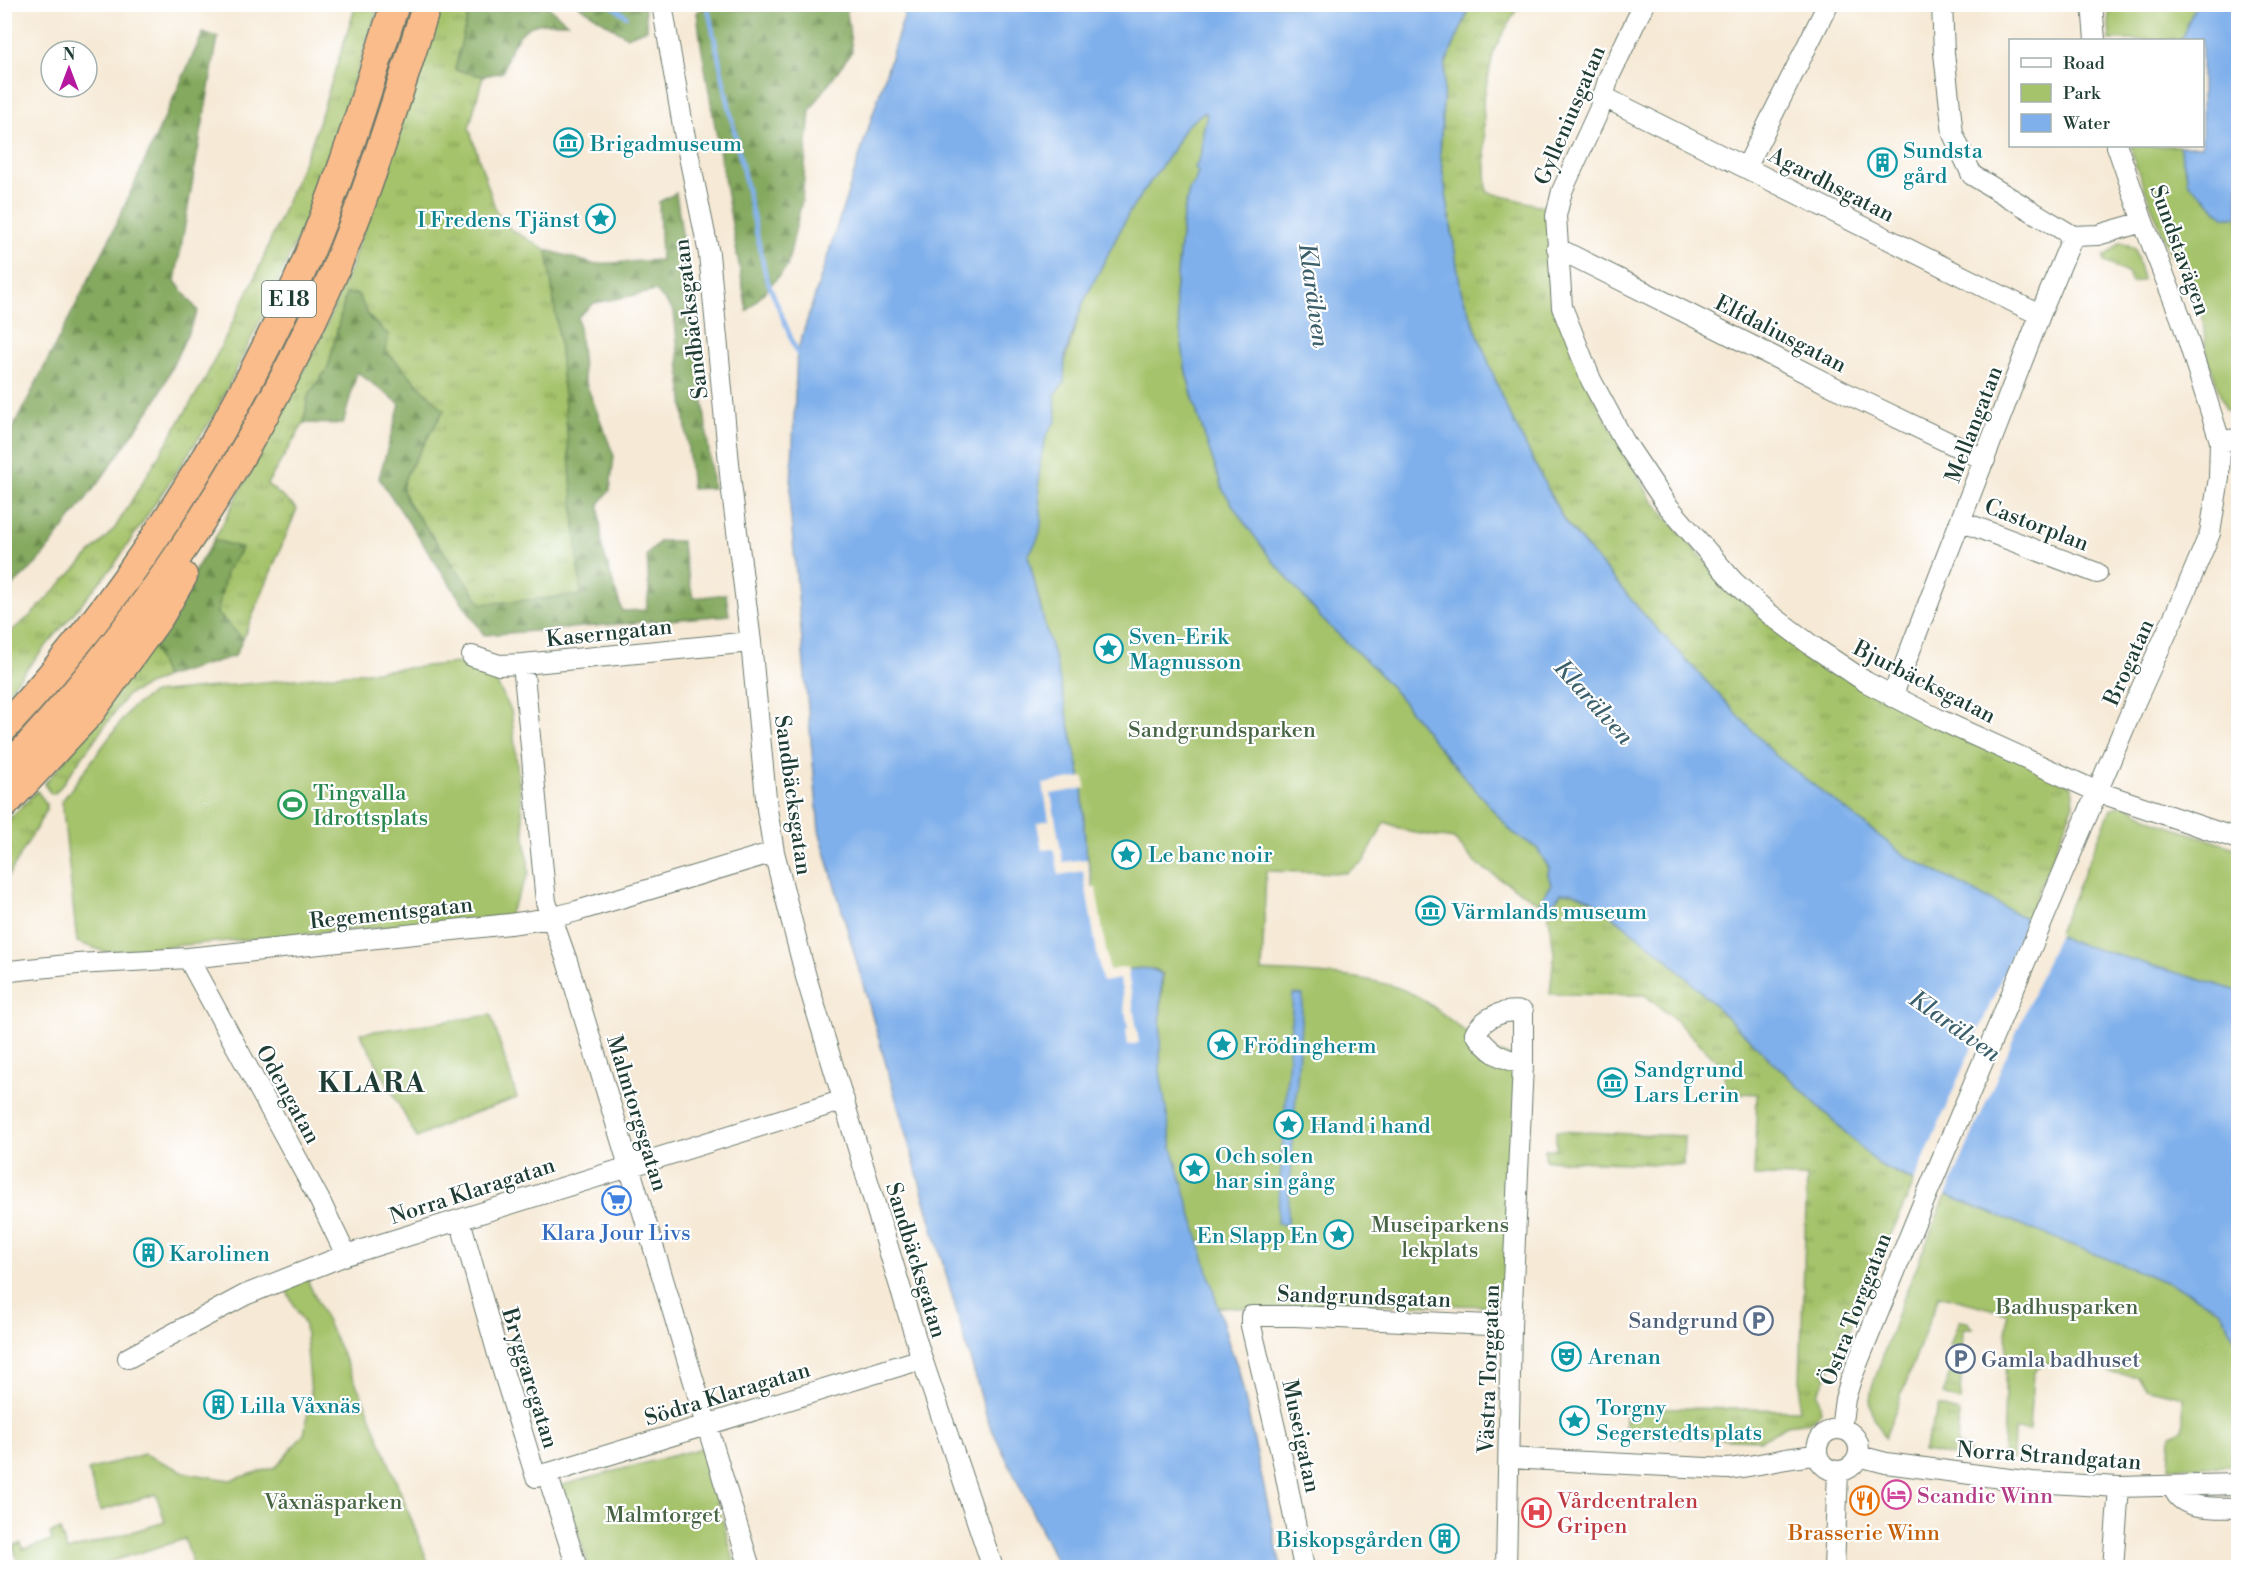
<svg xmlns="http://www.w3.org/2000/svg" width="2243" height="1572" font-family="'Libre Bodoni',serif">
	<defs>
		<pattern id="grass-tufts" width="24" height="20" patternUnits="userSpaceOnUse" patternTransform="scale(1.5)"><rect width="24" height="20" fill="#a5c36a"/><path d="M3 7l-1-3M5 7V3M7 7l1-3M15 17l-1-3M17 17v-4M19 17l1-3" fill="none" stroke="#86a058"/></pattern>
		<pattern id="forest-firs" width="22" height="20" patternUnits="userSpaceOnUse" patternTransform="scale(1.5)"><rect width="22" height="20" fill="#84a95e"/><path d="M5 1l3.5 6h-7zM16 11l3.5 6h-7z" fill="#6b8b4e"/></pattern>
	</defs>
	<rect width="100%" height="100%" fill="#fff"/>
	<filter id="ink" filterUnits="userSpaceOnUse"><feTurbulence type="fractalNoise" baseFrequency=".0167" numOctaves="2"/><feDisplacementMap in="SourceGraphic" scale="12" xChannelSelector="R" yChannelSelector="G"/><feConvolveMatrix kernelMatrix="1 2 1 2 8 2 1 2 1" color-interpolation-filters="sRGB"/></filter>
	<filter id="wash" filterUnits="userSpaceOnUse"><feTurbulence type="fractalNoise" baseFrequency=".008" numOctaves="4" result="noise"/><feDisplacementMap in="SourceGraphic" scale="24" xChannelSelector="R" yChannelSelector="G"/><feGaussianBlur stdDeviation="1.35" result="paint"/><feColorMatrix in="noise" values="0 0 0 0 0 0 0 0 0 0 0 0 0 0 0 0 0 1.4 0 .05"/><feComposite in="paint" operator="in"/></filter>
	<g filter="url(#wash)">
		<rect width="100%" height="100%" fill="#f6e9d5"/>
		<path fill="url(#grass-tufts)" stroke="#62804f" stroke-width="1.5" d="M356 5H379L316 196 266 309 213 417 114 565 5 695V636L30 616 115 528 203 383 256 275 314 137Z
			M440 5H478L467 18 455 70 483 76 469 128 496 211 511 230 547 250 559 339 582 595 482 605 407 501 402 487 407 473 443 410 385 350 388 335 346 294 328 368 308 396 304 423 267 484 297 509 243 639 217 613 226 572 242 548 214 540 319 342 350 269Z
			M1471 5H1519L1494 50 1483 101 1487 192 1549 208 1550 277 1595 399 1651 499 1729 589 1789 641 2072 786 2074 804 2027 919 1904 855 1776 756 1645 616 1564 520 1505 405 1461 291 1440 154 1445 65Z
			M2121 242 2135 248 2143 280 2132 283 2127 273 2105 262 2104 257Z
			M151 641 165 677 127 695 61 786 55 793 51 794 44 784 66 759Z
			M37 791 46 803V811L5 882V823Z
			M1572 892 1590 899 1663 955 1878 1164 1914 1182 1844 1342 1818 1393 1821 1411 1810 1422 1787 1425 1761 1440 1624 1435 1626 1407 1799 1410 1807 1177 1754 1176 1757 1094 1725 1092V1068L1674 1019 1645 995 1550 994 1554 953 1548 910 1561 893Z
			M1556 1131 1684 1136 1683 1165 1545 1160V1149H1556Z
			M1959 1321 1967 1322 1973 1328H1963L1960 1401 1943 1395 1959 1349 1950 1345Z
			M1939 1406 1959 1413 1957 1446 1969 1449 1968 1458 1923 1451Z"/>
		<path fill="url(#forest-firs)" stroke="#527349" stroke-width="1.5" d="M709 4 846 5 852 51 810 110 802 200 787 267 747 311 701 45 697 12Z
			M478 5H546L567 23C558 23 547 22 538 24 517 28 507 54 503 72L483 76 455 70 467 18Z
			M578 5H644L647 29 627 37Z
			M203 33 218 37 175 281 198 311 157 399 101 479 38 562 5 593V444L109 240Z
			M676 193 690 286 713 488 692 489 674 311 656 291 594 303 578 317 584 378 614 456 610 490 599 504 602 548 622 611 646 610 649 591 647 555 660 541H681L693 598 726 594 729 615 484 635 379 478 400 404 357 372 343 424 304 423 308 396 328 368 346 294H358L370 319 389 335 385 351 444 410 407 473 402 487 407 502 482 604 581 595 559 339 547 250 593 264 661 260 659 202Z
			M214 540 242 548 226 572 217 613 243 639 235 656 165 677 151 641Z"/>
		<path fill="#a5c36a" stroke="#62804f" stroke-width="1.5" d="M2108 5H2196L2181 40H2110Z
			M1204 112 1207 114 1203 131 1202 152 1195 168 1198 172 1195 182 1189 191 1183 216 1175 295 1186 372 1198 416 1223 490 1269 556 1322 619 1373 667 1398 695 1436 744 1512 832 1537 848 1549 868 1548 874 1551 885 1539 903 1476 864 1454 839 1409 832 1385 822 1364 861 1346 873 1266 871 1262 971C1309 973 1380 974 1420 998 1445 1013 1471 1040 1496 1052 1502 1055 1511 1056 1519 1057L1506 1299 1498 1306 1320 1303V1311L1218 1307C1196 1230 1166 1151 1160 1070 1158 1038 1161 1006 1163 974L1155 969 1107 974 1085 844 1082 784 1056 663 1045 626 1028 555C1045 531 1040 519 1038 492 1037 467 1042 437 1057 416L1054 403 1055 394 1082 305 1130 211 1172 151 1185 127Z
			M2131 146H2179L2189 183 2225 217H2238V415L2225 409 2206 352 2203 320 2190 278 2170 253 2134 161Z
			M457 663 495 680 511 710 529 873 508 916 105 952 77 942 62 801 131 708 153 693Z
			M2124 804 2157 822 2238 849V991L2069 941 2057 935 2111 809Z
			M491 1015 517 1098 452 1121 417 1138 360 1033Z
			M1946 1195 2181 1288 2221 1311 2238 1345V1466L2169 1467 2171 1435 2183 1430V1397L2145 1388 2137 1376 2113 1374 2102 1367 2047 1363 2039 1366 2033 1374 2029 1430H2014L2013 1459 2003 1460 2007 1313 1939 1295 1885 1438 1874 1418 1870 1401 1872 1387 1900 1307Z
			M303 1271 367 1407 430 1567H186L193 1565 185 1539 92 1567H20L13 1546 21 1543 23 1549 52 1541 50 1533 60 1530 67 1551 165 1522 156 1494 100 1511 88 1470 144 1454 187 1473 230 1480 276 1467 304 1434 311 1395 305 1326 283 1284Z
			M702 1448 736 1567H589L562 1485Z"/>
		<path fill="#80b0eb" stroke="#507690" stroke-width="1.5" d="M2196 4 2238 5V217H2225L2189 183 2179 146H2202V40H2181Z
			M906 5H1471L1445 65 1440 154 1461 291 1505 405 1564 521 1645 616 1776 756 1904 855 2069 941 2238 991V1345L2221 1311 2181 1288 1946 1195 1878 1164 1663 955 1590 899 1572 892 1561 893 1548 910 1539 903 1551 885 1548 874 1549 868 1537 848 1512 832 1436 744 1398 695 1373 667 1322 619 1269 556 1241 518 1223 490 1198 416 1186 372 1175 295 1183 216 1189 190 1195 182 1198 172 1195 168 1202 152 1203 132 1207 114 1204 112 1185 127 1172 151 1130 211 1082 305 1065 355 1064 383 1055 394 1056 422C1041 433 1038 475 1039 493 1039 503 1043 515 1041 525 1040 536 1035 546 1028 555L1045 626 1056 663 1082 784 1085 844 1107 973C1124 972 1147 962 1161 974L1160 1071 1172 1147 1228 1341 1239 1371 1281 1567H1059L988 1421 819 830 790 508 797 352 907 7Z
			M1293 994 1303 995 1287 1225 1277 1224Z"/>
		<path fill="#f6e9d5" d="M1084 777 1086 788 1051 794 1063 862 1087 859 1092 888H1096L1109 970 1127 967 1139 1043 1128 1045 1126 1029 1128 1028 1120 979 1102 982 1083 871 1059 875 1054 849 1042 850 1037 823 1049 820 1043 784Z
			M2028 916 2059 933 1945 1198 1913 1184Z"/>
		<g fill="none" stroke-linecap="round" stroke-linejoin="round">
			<path stroke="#80b0eb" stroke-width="4.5" d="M610 4 626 16
				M707 4 766 277 798 355"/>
		</g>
	</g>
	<g filter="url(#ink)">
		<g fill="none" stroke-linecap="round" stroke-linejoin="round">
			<defs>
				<path id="minor" d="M662 4 684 132 709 254 731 484 751 642 767 809 774 852 806 977 922 1359 993 1568
					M1644 4 1609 77 1599 110 1562 191 1556 216 1562 307 1591 380 1624 441 1667 505 1734 582 1767 612 1811 645 1866 682 1938 719 2098 792 2238 839
					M1942 4 1944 53 1953 134 1972 175 2073 236
					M2092 4 2095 40
					M1602 96 2040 315
					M1746 168 1828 4
					M2073 236 2098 235 2143 222
					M1557 248 1852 396 1985 460
					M2220 441 2238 439
					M1960 521 2097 573
					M472 656 499 665 523 664 751 642
					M523 664 546 902 567 961 629 1166 750 1568
					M1892 697 2040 315 2073 236
					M188 958 319 1199 346 1255
					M4 973 10 971 77 964 188 958 510 924 551 918 577 911 774 852
					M460 1220 499 1358 536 1477 922 1359
					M128 1358 245 1295 346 1255 844 1100
					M1817 1450a21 21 0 1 1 42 0a21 21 0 1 1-42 0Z
					M1841 1429 1845 1399 1851 1379 1921 1208 2136 700 2183 597 2210 533 2219 478 2220 441 2181 318 2143 222 2117 146
					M1859 1456 1886 1463 2032 1482 2119 1487 2238 1484
					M1509 1458 1727 1469C1758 1466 1786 1457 1817 1455
					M547 1473 577 1568
					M2173 1486C2179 1512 2218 1507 2238 1508
					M1304 1568 1283 1462 1251 1326V1316H1295L1511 1326
					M1506 1568 1511 1326 1523 1064V1012C1504 1009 1486 1016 1475 1033 1491 1054 1498 1057 1523 1064
					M1834 1568 1838 1472
					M2113 1568 2119 1487"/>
				<path id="highway" d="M4 728C125 598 224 444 297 282 337 193 365 98 395 4
					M4 772C137 632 247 467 326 291 367 198 396 101 427 4
					M4 805 90 713 160 616 183 576"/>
			</defs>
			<use href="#minor" stroke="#6a796c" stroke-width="22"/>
			<use href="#highway" stroke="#6a796c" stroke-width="31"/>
			<use href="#minor" stroke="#fff" stroke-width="20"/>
			<use href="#highway" stroke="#fabc8b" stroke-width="28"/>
		</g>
	</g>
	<defs>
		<symbol id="museum-ring" viewBox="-11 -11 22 22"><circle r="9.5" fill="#fff" stroke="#0f9aa8" stroke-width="1.5"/><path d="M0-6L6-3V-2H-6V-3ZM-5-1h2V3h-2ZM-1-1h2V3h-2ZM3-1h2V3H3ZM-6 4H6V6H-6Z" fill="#0f9aa8"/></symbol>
		<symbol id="building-ring" viewBox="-11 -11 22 22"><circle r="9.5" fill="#fff" stroke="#0f9aa8" stroke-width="1.5"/><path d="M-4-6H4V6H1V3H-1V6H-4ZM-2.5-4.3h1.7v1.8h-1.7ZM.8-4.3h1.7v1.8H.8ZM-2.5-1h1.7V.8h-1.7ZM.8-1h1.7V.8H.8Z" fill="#0f9aa8"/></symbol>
		<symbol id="sight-ring" viewBox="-11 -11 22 22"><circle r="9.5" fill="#fff" stroke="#0f9aa8" stroke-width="1.5"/><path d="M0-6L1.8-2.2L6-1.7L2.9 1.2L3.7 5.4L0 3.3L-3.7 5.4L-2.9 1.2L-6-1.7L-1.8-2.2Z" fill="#0f9aa8"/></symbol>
		<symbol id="stadium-ring" viewBox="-11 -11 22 22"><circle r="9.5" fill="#fff" stroke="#2e9e5b" stroke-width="1.5"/><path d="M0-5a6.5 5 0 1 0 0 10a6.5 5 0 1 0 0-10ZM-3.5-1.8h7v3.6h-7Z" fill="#2e9e5b"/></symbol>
		<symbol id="supermarket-ring" viewBox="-11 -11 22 22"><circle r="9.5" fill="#fff" stroke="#3f7fe0" stroke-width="1.5"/><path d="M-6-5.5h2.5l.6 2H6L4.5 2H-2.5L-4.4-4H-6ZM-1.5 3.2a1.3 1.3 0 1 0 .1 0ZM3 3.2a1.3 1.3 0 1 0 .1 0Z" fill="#3f7fe0"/></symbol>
		<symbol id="parking-ring" viewBox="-11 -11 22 22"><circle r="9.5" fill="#fff" stroke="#5c6f8a" stroke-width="1.5"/><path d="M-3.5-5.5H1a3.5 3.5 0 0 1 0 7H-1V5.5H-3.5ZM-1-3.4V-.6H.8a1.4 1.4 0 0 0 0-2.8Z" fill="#5c6f8a"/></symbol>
		<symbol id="theatre-ring" viewBox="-11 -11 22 22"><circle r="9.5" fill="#fff" stroke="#0f9aa8" stroke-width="1.5"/><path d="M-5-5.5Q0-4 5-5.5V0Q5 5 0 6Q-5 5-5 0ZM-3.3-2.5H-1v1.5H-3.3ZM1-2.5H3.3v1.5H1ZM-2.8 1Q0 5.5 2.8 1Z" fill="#0f9aa8"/></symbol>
		<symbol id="hotel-ring" viewBox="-11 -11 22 22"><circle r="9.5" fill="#fff" stroke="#d1479c" stroke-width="1.5"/><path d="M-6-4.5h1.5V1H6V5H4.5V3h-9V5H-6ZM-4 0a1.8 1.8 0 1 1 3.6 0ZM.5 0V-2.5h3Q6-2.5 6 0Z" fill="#d1479c"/></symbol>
		<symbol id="restaurant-ring" viewBox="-11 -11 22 22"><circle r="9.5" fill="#fff" stroke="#e8710a" stroke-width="1.5"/><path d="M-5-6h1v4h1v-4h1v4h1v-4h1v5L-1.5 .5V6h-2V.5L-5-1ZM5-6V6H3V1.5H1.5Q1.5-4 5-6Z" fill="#e8710a"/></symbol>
		<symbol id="hospital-ring" viewBox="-11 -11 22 22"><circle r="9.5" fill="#fff" stroke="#e0444e" stroke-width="1.5"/><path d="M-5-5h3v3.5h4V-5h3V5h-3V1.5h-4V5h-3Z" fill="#e0444e"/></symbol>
	</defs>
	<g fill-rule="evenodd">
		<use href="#museum-ring" x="552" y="126" width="33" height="33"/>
		<use href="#building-ring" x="1866" y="146" width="33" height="33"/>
		<use href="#sight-ring" x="584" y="202" width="33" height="33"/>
		<use href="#sight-ring" x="1092" y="632" width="33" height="33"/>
		<use href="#stadium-ring" x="276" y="788" width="33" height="33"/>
		<use href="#sight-ring" x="1110" y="838" width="33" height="33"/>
		<use href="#museum-ring" x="1414" y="894" width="33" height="33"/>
		<use href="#sight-ring" x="1206" y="1028" width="33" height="33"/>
		<use href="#museum-ring" x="1596" y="1066" width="33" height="33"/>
		<use href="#sight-ring" x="1272" y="1108" width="33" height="33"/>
		<use href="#sight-ring" x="1178" y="1152" width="33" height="33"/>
		<use href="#supermarket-ring" x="600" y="1184" width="33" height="33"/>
		<use href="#sight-ring" x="1322" y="1218" width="33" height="33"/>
		<use href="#building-ring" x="132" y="1236" width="33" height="33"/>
		<use href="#parking-ring" x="1742" y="1304" width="33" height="33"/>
		<use href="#theatre-ring" x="1550" y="1340" width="33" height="33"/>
		<use href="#parking-ring" x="1944" y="1342" width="33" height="33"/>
		<use href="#building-ring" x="202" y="1388" width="33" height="33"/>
		<use href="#sight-ring" x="1558" y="1404" width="33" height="33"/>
		<use href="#hotel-ring" x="1880" y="1478" width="33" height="33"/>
		<use href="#restaurant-ring" x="1848" y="1484" width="33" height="33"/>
		<use href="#hospital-ring" x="1520" y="1496" width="33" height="33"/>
		<use href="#building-ring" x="1428" y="1522" width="33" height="33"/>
	</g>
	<g text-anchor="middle" stroke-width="4.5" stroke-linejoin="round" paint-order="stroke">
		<rect fill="#fff" stroke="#627771" stroke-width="1.5" x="262" y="281" width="54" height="36" rx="4.5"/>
		<g font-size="21" font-weight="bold" fill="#1f3d34">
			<text x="289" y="306">E 18</text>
		</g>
		<g font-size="22" fill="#1f3d34" stroke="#fff">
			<text transform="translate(1569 115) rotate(-67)" y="8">Gylleniusgatan</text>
			<text transform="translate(1832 184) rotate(27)" y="8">Agardhsgatan</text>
			<text transform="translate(2181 250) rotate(70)" y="8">Sundstavägen</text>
			<text transform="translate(690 319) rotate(-97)" y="8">Sandbäcksgatan</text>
			<text transform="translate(1781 333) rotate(27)" y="8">Elfdaliusgatan</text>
			<text transform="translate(1973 424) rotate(-69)" y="8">Mellangatan</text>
			<text transform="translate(2037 524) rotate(21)" y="8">Castorplan</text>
			<text transform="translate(609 632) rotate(-6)" y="8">Kaserngatan</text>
			<text transform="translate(2128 662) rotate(-66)" y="8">Brogatan</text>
			<text transform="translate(1925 681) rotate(27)" y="8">Bjurbäcksgatan</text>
			<text transform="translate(794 795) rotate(82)" y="8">Sandbäcksgatan</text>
			<text transform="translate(391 912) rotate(-6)" y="8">Regementsgatan</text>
			<text transform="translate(289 1094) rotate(61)" y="8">Odengatan</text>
			<text transform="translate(638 1113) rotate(73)" y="8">Malmtorgsgatan</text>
			<text transform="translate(472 1190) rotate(-18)" y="8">Norra Klaragatan</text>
			<text transform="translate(917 1260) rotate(73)" y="8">Sandbäcksgatan</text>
			<text transform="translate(1364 1296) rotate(2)" y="8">Sandgrundsgatan</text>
			<text transform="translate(1855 1309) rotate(-69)" y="8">Östra Torggatan</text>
			<text transform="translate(1488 1369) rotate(-88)" y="8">Västra Torggatan</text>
			<text transform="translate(531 1378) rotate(73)" y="8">Bryggaregatan</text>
			<text transform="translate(727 1393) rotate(-17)" y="8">Södra Klaragatan</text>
			<text transform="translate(1302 1436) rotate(78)" y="8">Museigatan</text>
			<text transform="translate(2049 1455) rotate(4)" y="8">Norra Strandgatan</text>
		</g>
		<g font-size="22" fill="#0d838f" stroke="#fff" text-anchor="start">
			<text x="590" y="151">Brigadmuseum</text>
			<text x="1903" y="158">Sundsta<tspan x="1903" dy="25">gård</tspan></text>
			<text x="580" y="227" text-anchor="end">I Fredens Tjänst</text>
			<text x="1129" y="644">Sven-Erik<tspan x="1129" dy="25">Magnusson</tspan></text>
			<text x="1148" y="862">Le banc noir</text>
			<text x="1451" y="919">Värmlands museum</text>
			<text x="1243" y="1053">Frödingherm</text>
			<text x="1634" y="1077">Sandgrund<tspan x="1634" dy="25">Lars Lerin</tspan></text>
			<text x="1310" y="1133">Hand i hand</text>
			<text x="1215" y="1163">Och solen<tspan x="1215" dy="25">har sin gång</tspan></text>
			<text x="1318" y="1243" text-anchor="end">En Slapp En</text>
			<text x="169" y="1261">Karolinen</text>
			<text x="1588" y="1364">Arenan</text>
			<text x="240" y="1413">Lilla Våxnäs</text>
			<text x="1596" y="1415">Torgny<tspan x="1596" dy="25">Segerstedts plats</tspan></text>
			<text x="1423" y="1547" text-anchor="end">Biskopsgården</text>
		</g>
		<g font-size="22" fill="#476544" stroke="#fff">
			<text x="1222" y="737">Sandgrundsparken</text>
			<text x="1440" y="1232">Museiparkens<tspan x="1440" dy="25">lekplats</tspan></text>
			<text x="2067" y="1314">Badhusparken</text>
			<text x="333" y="1509">Våxnäsparken</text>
			<text x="663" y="1522">Malmtorget</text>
		</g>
		<g font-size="22" fill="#27864d" stroke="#fff" text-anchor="start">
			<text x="313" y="800">Tingvalla<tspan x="313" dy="25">Idrottsplats</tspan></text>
		</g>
		<g font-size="22" fill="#366cbe" stroke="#fff">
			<text x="616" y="1240">Klara Jour Livs</text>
		</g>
		<g font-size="22" fill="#4e5e75" stroke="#fff" text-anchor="end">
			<text x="1738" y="1328">Sandgrund</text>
			<text x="1981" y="1367" text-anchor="start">Gamla badhuset</text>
		</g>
		<g font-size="22" fill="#b23c85" stroke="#fff" text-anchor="start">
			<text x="1917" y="1503">Scandic Winn</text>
		</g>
		<g font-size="22" fill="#be3a42" stroke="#fff" text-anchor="start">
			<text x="1557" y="1508">Vårdcentralen<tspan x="1557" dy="25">Gripen</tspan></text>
		</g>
		<g font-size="22" fill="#c56008" stroke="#fff">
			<text x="1864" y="1540">Brasserie Winn</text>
		</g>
		<g font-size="24" font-style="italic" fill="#3c606b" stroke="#fff">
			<text transform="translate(1314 295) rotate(82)" y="8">Klarälven</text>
			<text transform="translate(1594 702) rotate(48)" y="8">Klarälven</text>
			<text transform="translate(1955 1026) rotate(35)" y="8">Klarälven</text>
		</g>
		<g font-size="28" font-weight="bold" letter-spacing="1.5" fill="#1f3d34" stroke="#fff">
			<text x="372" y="1092">KLARA</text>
		</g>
	</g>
	<rect width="2243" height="1572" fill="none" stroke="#fff" stroke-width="24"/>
	<rect x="2009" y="39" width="195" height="108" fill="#ffffff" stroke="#a5b1ae" stroke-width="1.5"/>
	<rect x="2021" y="58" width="30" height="9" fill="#ffffff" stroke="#a5b1ae" stroke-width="1.5"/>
	<text x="2063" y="69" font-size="18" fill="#1f3d34">Road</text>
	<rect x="2021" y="84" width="30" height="18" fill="#a5c36a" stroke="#a5b1ae" stroke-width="1.5"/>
	<text x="2063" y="99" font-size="18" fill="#1f3d34">Park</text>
	<rect x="2021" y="114" width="30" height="18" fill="#80b0eb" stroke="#a5b1ae" stroke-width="1.5"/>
	<text x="2063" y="129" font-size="18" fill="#1f3d34">Water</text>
	<g transform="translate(69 69)"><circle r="28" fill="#ffffff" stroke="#a5b1ae" stroke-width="1.5"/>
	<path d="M0-4.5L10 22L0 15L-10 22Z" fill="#b5179e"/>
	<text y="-9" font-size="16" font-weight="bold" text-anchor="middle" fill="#1f3d34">N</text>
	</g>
</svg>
